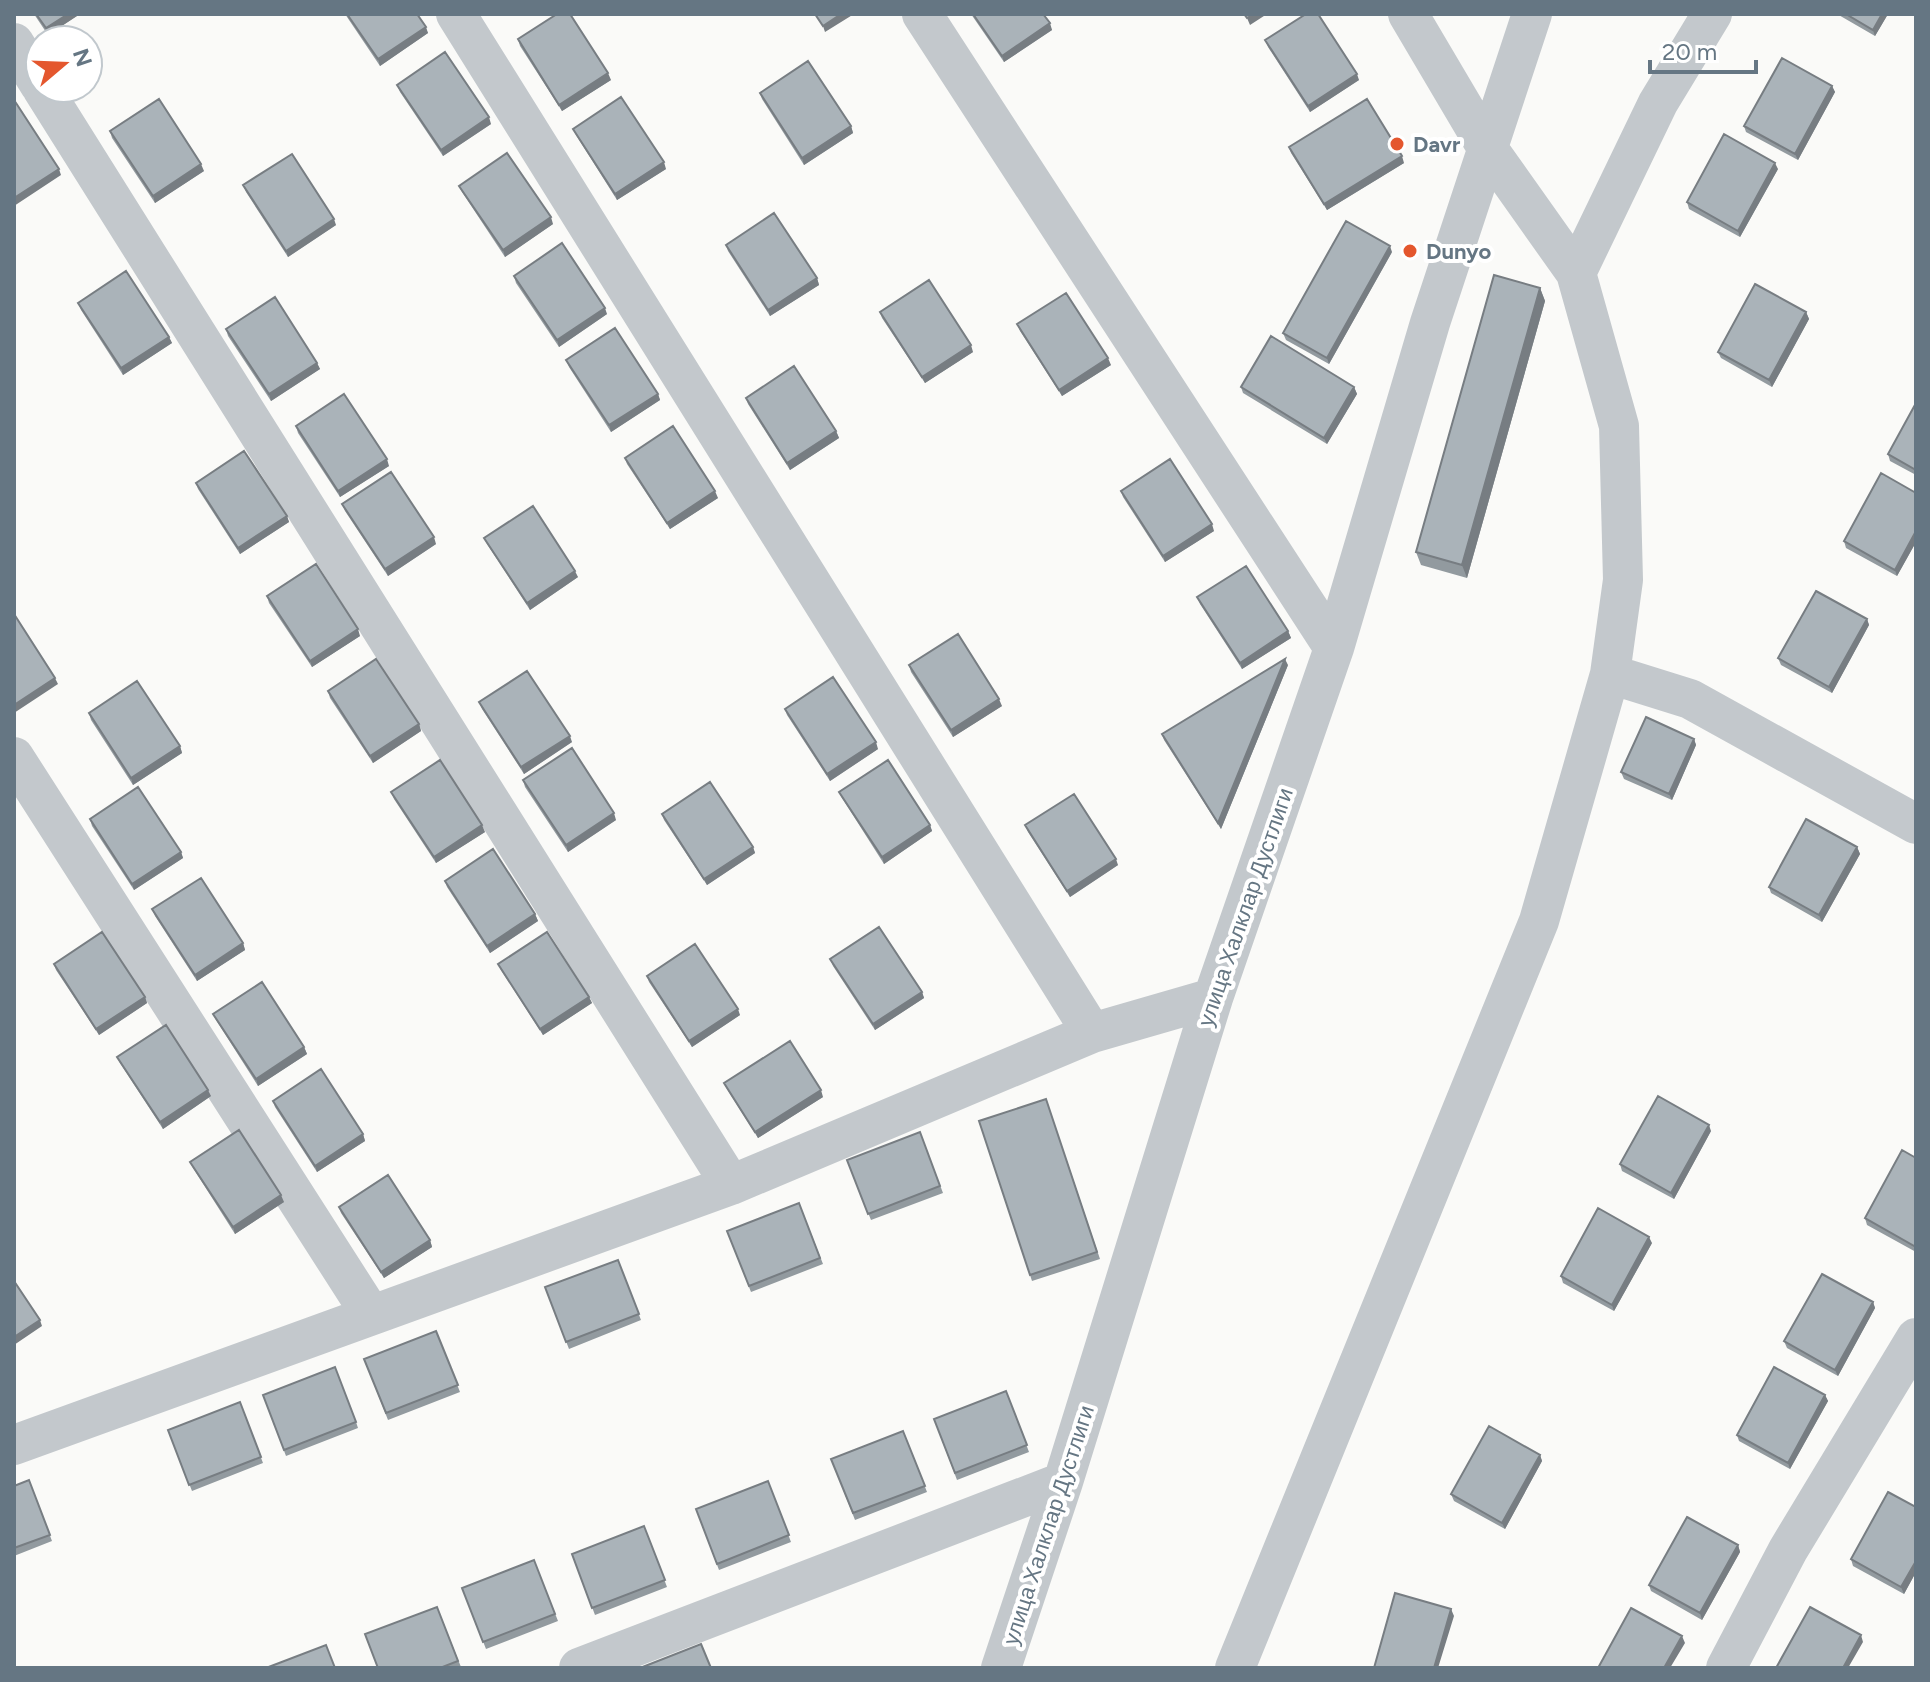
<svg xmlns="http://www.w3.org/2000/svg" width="1930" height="1682" font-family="Figtree,sans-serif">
	<rect width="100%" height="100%" fill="#fafaf8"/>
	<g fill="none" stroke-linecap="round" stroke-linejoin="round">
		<path stroke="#c3c8cc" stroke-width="40" d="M456 14 1092 1033
			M922 14 1334 648
			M14 43 40 85
			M42 88 731 1185
			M1576 273 1658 103 1712 14
			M1610 674 1690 699 1916 824
			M14 757 370 1313
			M14 1445 731 1185 1092 1033 1213 998
			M579 1668 1063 1482
			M1001 1668 1063 1482 1213 998 1334 648 1430 323 1532 14
			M1235 1668 1539 921 1610 674 1623 580 1619 426 1576 273 1486 146 1408 14
			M1726 1668 1788 1550 1916 1338"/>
	</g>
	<path fill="#929a9f" d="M34 14H80L48 35Z
		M345 14H417L428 33 380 66Z
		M971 14H1043L1052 30 1004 62Z
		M1837 14H1888L1875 36Z
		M518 39 611 80 562 111 520 46Z
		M1265 40 1359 80 1310 112 1268 47Z
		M397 85 491 124 443 156 400 92Z
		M1832 86 1835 92 1798 160 1746 132 1744 126Z
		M760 93 851 126 853 133 804 165 762 99Z
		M573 129 666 169 617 200 576 135Z
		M110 131 204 171 155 203 112 138Z
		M1289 147 1404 163 1327 210 1291 153Z
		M1778 169 1740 237 1689 209 1687 202Z
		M243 185 336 225 288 257 246 192Z
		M459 186 553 224 505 257 462 192Z
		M726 245 817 278 819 285 770 316 728 251Z
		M1392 252 1329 364 1286 340 1283 333Z
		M514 276 607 314 559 347 516 283Z
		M1540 288 1545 301 1467 578 1421 565 1416 552Z
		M78 303 169 337 172 343 123 375 81 310Z
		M880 312 973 352 925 383 882 318Z
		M1806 312 1809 319 1772 387 1721 358 1718 352Z
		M1017 324 1111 365 1062 396 1020 331Z
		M226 329 317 363 320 369 271 401 228 336Z
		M566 360 658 394 660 400 611 432 569 367Z
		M1241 387H1354L1357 394 1327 444 1243 393Z
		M746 398 836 431 839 438 790 470 748 404Z
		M1916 403V475L1890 461 1888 454Z
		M296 426 389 466 340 497 298 433Z
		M625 458 718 498 670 529 627 464Z
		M196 483 287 516 289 522 240 554 198 489Z
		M1121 491 1214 531 1165 562 1123 497Z
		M1916 493V542L1897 576 1846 548 1844 541Z
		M342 504 436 544 388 576 345 511Z
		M484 538 578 577 530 610 487 544Z
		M267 596 360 636 312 667 269 603Z
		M1197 597 1288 631 1291 638 1242 669 1200 604Z
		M1867 619 1869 625 1832 693 1781 665 1778 658Z
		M909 665 1002 706 953 737 911 672Z
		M1288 665 1221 829 1164 740 1162 734Z
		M328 691 419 724 421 731 373 763 330 698Z
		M479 702 572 742 524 774 482 709Z
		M785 709 878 749 830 781 787 715Z
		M89 713 180 746 182 753 133 785 91 720Z
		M1694 739 1696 745 1672 800 1624 779 1621 772Z
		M523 780 616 820 568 852 525 787Z
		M391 792 485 832 436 863 394 799Z
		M839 792 930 825 932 831 884 864 842 798Z
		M662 814 753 847 755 853 707 885 664 820Z
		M90 819 181 852 183 858 134 890 92 826Z
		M1025 825 1118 865 1070 897 1028 832Z
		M1857 847 1860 854 1822 922 1771 893 1769 887Z
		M445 881 535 914 538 921 490 953 447 887Z
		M152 909 243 943 245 950 197 981 155 916Z
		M830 959 922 992 924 998 875 1030 833 966Z
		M54 964 145 997 147 1003 99 1035 56 970Z
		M498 964 589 997 592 1003 543 1035 501 970Z
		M647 976 740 1015 692 1047 649 982Z
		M213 1014 304 1047 307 1054 258 1086 216 1020Z
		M117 1057 211 1096 163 1129 120 1063Z
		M724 1083 823 1097 758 1138 727 1089Z
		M1046 1099 1100 1259 1032 1281 979 1121Z
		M273 1101 363 1134 365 1141 317 1172 275 1107Z
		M1711 1131 1674 1199 1622 1171 1620 1164Z
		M920 1132 943 1193 871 1220 847 1160Z
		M1916 1158V1252L1867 1225 1865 1218Z
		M190 1162 284 1202 235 1234 193 1168Z
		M799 1203 823 1264 751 1292 727 1231Z
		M339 1207 430 1240 432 1247 384 1278 341 1213Z
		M1652 1243 1614 1311 1563 1283 1561 1276Z
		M618 1260 641 1320 569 1349 545 1287Z
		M1873 1302 1875 1308 1838 1376 1787 1348 1784 1341Z
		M436 1331 460 1392 388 1420 364 1359Z
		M1006 1391 1029 1452 957 1480 934 1419Z
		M263 1395 356 1422 358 1428 286 1456Z
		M1825 1395 1828 1401 1790 1469 1739 1441 1737 1435Z
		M240 1402 263 1463 192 1491 168 1430Z
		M903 1431 927 1492 855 1520 831 1459Z
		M1540 1455 1542 1461 1505 1529 1454 1501 1451 1494Z
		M29 1480 52 1541 14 1556V1486Z
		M768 1481 791 1542 719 1570 696 1509Z
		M1916 1507V1572L1904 1594 1853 1566 1851 1559Z
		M644 1526 667 1587 595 1615 572 1554Z
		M1738 1545 1740 1552 1702 1620 1651 1591 1649 1585Z
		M534 1560 558 1621 486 1649 462 1588Z
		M437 1607 461 1667 378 1668Z"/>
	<path fill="#777d82" d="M68 14H80L48 35 46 28Z
		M841 14H854L825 32 823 26Z
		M1254 14H1267L1250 25 1247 18Z
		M1882 14H1888L1875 36 1873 30Z
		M1050 23 1052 30 1004 62 1002 56Z
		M426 27 428 33 380 66 378 59Z
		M608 73 611 80 562 111 559 105Z
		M1357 74 1359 80 1310 112 1308 106Z
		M1832 86 1835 92 1798 160 1795 154Z
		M489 117 491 124 443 156 441 150Z
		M851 126 853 133 804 165 802 158Z
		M1402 156 1404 163 1327 210 1324 204Z
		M664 162 666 169 617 200 615 194Z
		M1775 163 1778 169 1740 237 1738 231Z
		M201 164 204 171 155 203 153 196Z
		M59 169 61 175 14 206V198Z
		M551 217 553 224 505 257 503 250Z
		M334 219 336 225 288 257 286 251Z
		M1390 246 1392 252 1329 364 1327 358Z
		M817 278 819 285 770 316 768 310Z
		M1540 288 1545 301 1467 578 1462 565Z
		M605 308 607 314 559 347 557 340Z
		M1806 312 1809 319 1772 387 1769 380Z
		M169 337 172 343 123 375 121 368Z
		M971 345 973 352 925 383 922 377Z
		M1108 358 1111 365 1062 396 1059 390Z
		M317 363 320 369 271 401 269 394Z
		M1354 387 1357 394 1327 444 1324 438Z
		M658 394 660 400 611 432 609 425Z
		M836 431 839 438 790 470 787 463Z
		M387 459 389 466 340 497 338 491Z
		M715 491 718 498 670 529 667 523Z
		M287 516 289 522 240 554 238 548Z
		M1212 524 1214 531 1165 562 1163 556Z
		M1916 531V542L1897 576 1895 570Z
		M434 537 436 544 388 576 385 569Z
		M575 571 578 577 530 610 527 603Z
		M1867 619 1869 625 1832 693 1829 687Z
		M358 629 360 636 312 667 310 661Z
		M1288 631 1291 638 1242 669 1240 663Z
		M1285 659 1288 665 1221 829 1218 823Z
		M55 678 58 684 14 713V705Z
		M999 699 1002 706 953 737 951 730Z
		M419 724 421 731 373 763 370 756Z
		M570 736 572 742 524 774 521 767Z
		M1694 739 1696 745 1672 800 1669 794Z
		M876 742 878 749 830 781 827 774Z
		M180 746 182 753 133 785 131 778Z
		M614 813 616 820 568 852 566 845Z
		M482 825 485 832 436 863 434 857Z
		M930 825 932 831 884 864 882 857Z
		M753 847 755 853 707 885 704 879Z
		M1857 847 1860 854 1822 922 1819 915Z
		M181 852 183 858 134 890 132 884Z
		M1116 859 1118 865 1070 897 1067 891Z
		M535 914 538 921 490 953 487 946Z
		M243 943 245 950 197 981 195 975Z
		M922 992 924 998 875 1030 873 1024Z
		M145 997 147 1003 99 1035 96 1029Z
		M589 997 592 1003 543 1035 540 1029Z
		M738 1009 740 1015 692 1047 689 1041Z
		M304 1047 307 1054 258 1086 256 1079Z
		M208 1090 211 1096 163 1129 160 1122Z
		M821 1090 823 1097 758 1138 755 1132Z
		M1709 1125 1711 1131 1674 1199 1671 1193Z
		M363 1134 365 1141 317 1172 315 1166Z
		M281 1195 284 1202 235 1234 233 1227Z
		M1649 1237 1652 1243 1614 1311 1612 1305Z
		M430 1240 432 1247 384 1278 381 1272Z
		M1873 1302 1875 1308 1838 1376 1835 1370Z
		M40 1320 42 1326 14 1345V1337Z
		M1825 1395 1828 1401 1790 1469 1788 1463Z
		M1540 1455 1542 1461 1505 1529 1502 1523Z
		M1738 1545 1740 1552 1702 1620 1700 1613Z
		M1916 1561V1572L1904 1594 1901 1587Z
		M1451 1609 1454 1616 1438 1668H1434Z
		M1861 1635 1863 1642 1848 1668H1843Z
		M1682 1636 1685 1643 1670 1668H1664Z"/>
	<path fill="#aab3b9" stroke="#777d82" stroke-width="2" d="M36 14H68L46 28Z
		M347 14H417L426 27 378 59Z
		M557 14H570L608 73 559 105 518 39Z
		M815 14H841L823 26Z
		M973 14H1043L1050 23 1002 56Z
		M1244 14H1254L1247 18Z
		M1306 14H1318L1357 74 1308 106 1265 40Z
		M1846 14H1882L1873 30Z
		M445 52 489 117 441 150 397 85Z
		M1782 58 1832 86 1795 154 1744 126Z
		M808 61 851 126 802 158 760 93Z
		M621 97 664 162 615 194 573 129Z
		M159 99 201 164 153 196 110 131Z
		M1367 99 1402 156 1324 204 1289 147Z
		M16 103 59 169 14 198V105Z
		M1724 134 1775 163 1738 231 1687 202Z
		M507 153 551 217 503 250 459 186Z
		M292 154 334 219 286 251 243 185Z
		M774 213 817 278 768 310 726 245Z
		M1346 221 1390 246 1327 358 1283 333Z
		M562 243 605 308 557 340 514 276Z
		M126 271 169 337 121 368 78 303Z
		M1494 275 1540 288 1462 565 1416 552Z
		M929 280 971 345 922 377 880 312Z
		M1755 284 1806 312 1769 380 1718 352Z
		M1066 293 1108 358 1059 390 1017 324Z
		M275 297 317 363 269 394 226 329Z
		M615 328 658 394 609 425 566 360Z
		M1271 336 1354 387 1324 438 1241 387Z
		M794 366 836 431 787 463 746 398Z
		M344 394 387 459 338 491 296 426Z
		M1916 403V470L1888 454Z
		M673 426 715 491 667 523 625 458Z
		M244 451 287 516 238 548 196 483Z
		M1170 459 1212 524 1163 556 1121 491Z
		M391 472 434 537 385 569 342 504Z
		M1881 473 1916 493V531L1895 570 1844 541Z
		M533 506 575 571 527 603 484 538Z
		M316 564 358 629 310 661 267 596Z
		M1246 566 1288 631 1240 663 1197 597Z
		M1816 591 1867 619 1829 687 1778 658Z
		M14 614 55 678 14 705Z
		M958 634 999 699 951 730 909 665Z
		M376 659 419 724 370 756 328 691Z
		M1285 659 1218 823 1162 734Z
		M527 671 570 736 521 767 479 702Z
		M833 677 876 742 827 774 785 709Z
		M137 681 180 746 131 778 89 713Z
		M1646 717 1694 739 1669 794 1621 772Z
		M572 748 614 813 566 845 523 780Z
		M440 760 482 825 434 857 391 792Z
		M888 760 930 825 882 857 839 792Z
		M710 782 753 847 704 879 662 814Z
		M138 787 181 852 132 884 90 819Z
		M1074 794 1116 859 1067 891 1025 825Z
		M1806 819 1857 847 1819 915 1769 887Z
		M493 849 535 914 487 946 445 881Z
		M201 878 243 943 195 975 152 909Z
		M879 927 922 992 873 1024 830 959Z
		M102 932 145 997 96 1029 54 964Z
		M547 932 589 997 540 1029 498 964Z
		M695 944 738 1009 689 1041 647 976Z
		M262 982 304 1047 256 1079 213 1014Z
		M166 1025 208 1090 160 1122 117 1057Z
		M790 1041 821 1090 755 1132 724 1083Z
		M321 1069 363 1134 315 1166 273 1101Z
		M1658 1096 1709 1125 1671 1193 1620 1164Z
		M1046 1099 1097 1252 1030 1275 979 1121Z
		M239 1130 281 1195 233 1227 190 1162Z
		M920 1132 940 1186 868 1214 847 1160Z
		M1902 1150 1916 1158V1247L1865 1218Z
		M388 1175 430 1240 381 1272 339 1207Z
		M799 1203 820 1258 749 1286 727 1231Z
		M1598 1208 1649 1237 1612 1305 1561 1276Z
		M618 1260 639 1314 566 1342 545 1287Z
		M1822 1274 1873 1302 1835 1370 1784 1341Z
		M14 1281 40 1320 14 1337Z
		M436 1331 458 1385 386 1413 364 1359Z
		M335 1367 356 1422 284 1450 263 1395Z
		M1774 1367 1825 1395 1788 1463 1737 1435Z
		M1006 1391 1027 1445 955 1473 934 1419Z
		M240 1402 261 1457 189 1485 168 1430Z
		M1489 1426 1540 1455 1502 1523 1451 1494Z
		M903 1431 925 1486 853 1513 831 1459Z
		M29 1480 50 1535 14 1548V1486Z
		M768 1481 789 1535 717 1564 696 1509Z
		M1888 1492 1916 1507V1561L1901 1587 1851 1559Z
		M1687 1517 1738 1545 1700 1613 1649 1585Z
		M644 1526 665 1580 592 1608 572 1554Z
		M534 1560 555 1614 483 1642 462 1588Z
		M1395 1593 1451 1609 1434 1668H1374Z
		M437 1607 458 1661 440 1668H378L365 1634Z
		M1810 1607 1861 1635 1843 1668H1776Z
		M1631 1608 1682 1636 1664 1668H1598Z
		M701 1644 711 1668H640Z
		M326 1645 335 1668H266Z"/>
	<g fill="#e4572e" stroke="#fff" stroke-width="3">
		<circle cx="1397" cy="144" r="8"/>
		<circle cx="1410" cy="251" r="8"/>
	</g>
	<g text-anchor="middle" stroke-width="8" stroke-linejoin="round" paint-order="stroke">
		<g font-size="22" font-weight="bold" fill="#657683" stroke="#fff" text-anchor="start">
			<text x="1413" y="152">Davr</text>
			<text x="1426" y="259">Dunyo</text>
		</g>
		<g font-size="22" fill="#657683" stroke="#fff">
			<text transform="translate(1245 907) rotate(-71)" y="8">улица Халклар Дустлиги</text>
			<text transform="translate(1048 1525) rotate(-72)" y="8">улица Халклар Дустлиги</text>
		</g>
	</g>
	<rect width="1930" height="1682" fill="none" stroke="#657683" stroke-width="32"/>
	<g transform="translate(64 64) rotate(71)"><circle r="38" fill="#ffffff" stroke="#c1c8cd" stroke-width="2"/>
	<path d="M0-6L14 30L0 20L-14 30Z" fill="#e4572e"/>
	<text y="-12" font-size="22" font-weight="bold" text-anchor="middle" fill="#657683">N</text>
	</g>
	<path d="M1650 60v12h106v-12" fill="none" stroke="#657683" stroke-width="4"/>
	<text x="1662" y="60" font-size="24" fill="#657683" stroke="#ffffff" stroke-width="6" paint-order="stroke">20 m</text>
</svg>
